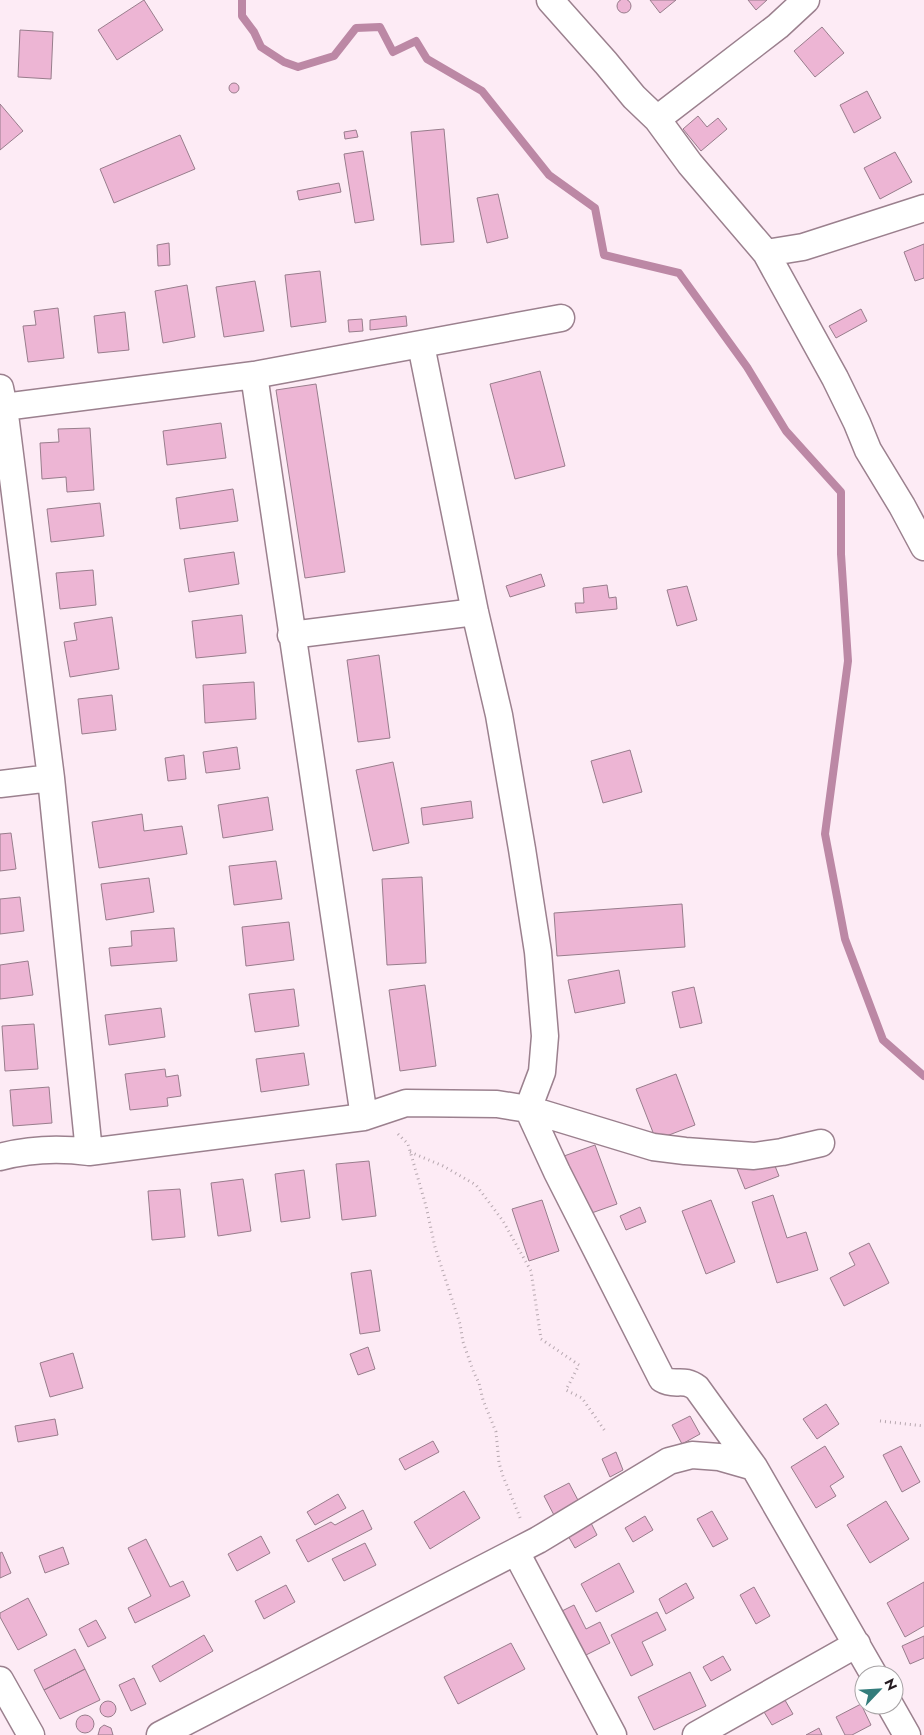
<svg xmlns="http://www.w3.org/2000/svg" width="924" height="1735" font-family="Jost,sans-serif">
	<rect width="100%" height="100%" fill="#fdebf5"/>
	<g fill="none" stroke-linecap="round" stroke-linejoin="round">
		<path stroke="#bc88a5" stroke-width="8" d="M242 0V16L254 32 261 47 284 62 298 67 334 56 356 28 380 27 393 52 416 41 427 59 482 91 549 175 595 208 604 255 679 273 747 367 786 431 841 492V554L848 661 825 834 845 939 883 1040 924 1076"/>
	</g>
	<path fill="#edb5d4" stroke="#987d8c" d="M617 6a7 7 0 1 1 14 0a7 7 0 1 1-14 0Z
		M144 0 163 30 117 60 98 30Z
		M650 0H676L660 13Z
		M748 0H767L756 10Z
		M822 27 844 53 815 77 794 51Z
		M20 30 53 32 51 79 18 77Z
		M229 88a5 5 0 1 1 10 0a5 5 0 1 1-10 0Z
		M867 91 881 118 854 133 840 105Z
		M0 104 23 131 0 150Z
		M698 116 707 127 718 118 727 129 701 151 683 129Z
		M444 129 454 242 421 245 411 132Z
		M356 130 358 137 345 139 344 132Z
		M180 135 195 169 114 203 100 169Z
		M363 151 374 220 355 223 344 154Z
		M895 152 912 182 880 199 864 168Z
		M339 183 341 192 299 200 297 191Z
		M498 194 508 238 487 243 477 198Z
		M169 243 170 265 158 266 157 245Z
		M924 244V278L915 281 904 252Z
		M320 271 326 322 291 327 285 275Z
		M255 281 264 331 224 337 216 287Z
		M187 285 195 337 163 343 155 291Z
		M58 308 64 358 28 362 23 326 36 325 34 311Z
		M861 309 867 321 836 338 829 326Z
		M125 312 129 350 98 353 94 316Z
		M406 316 407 326 370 330V320Z
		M362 319 363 331 349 332 348 320Z
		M540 371 565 466 515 479 490 384Z
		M316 384 345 572 305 578 276 390Z
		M221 423 226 458 167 465 163 431Z
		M90 428 94 490 67 492 66 477 42 479 40 443 59 442 58 429Z
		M233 489 238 521 180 529 176 498Z
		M100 503 104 536 51 542 47 509Z
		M234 552 239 584 189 592 184 559Z
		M93 570 96 605 60 609 56 573Z
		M541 574 545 586 510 597 506 586Z
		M607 585 609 598 616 597 617 609 576 613 575 603H584L583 588Z
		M687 586 697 620 677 626 667 590Z
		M242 615 246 653 196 658 192 621Z
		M112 617 119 669 70 677 64 642 77 640 74 623Z
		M379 655 390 738 358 742 347 660Z
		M254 682 256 719 205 723 203 685Z
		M112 695 116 730 82 734 78 699Z
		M237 747 240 769 206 773 203 752Z
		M630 750 642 792 603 803 591 761Z
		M184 755 186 779 168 781 165 758Z
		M393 762 409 843 373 851 356 770Z
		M268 797 273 830 223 838 218 805Z
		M471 801 473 818 423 825 421 808Z
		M142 814 144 831 182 826 187 854 99 868 92 822Z
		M11 833 16 869 0 871V834Z
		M276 861 282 899 234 905 229 866Z
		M422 877 426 963 387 965 382 879Z
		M149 878 154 912 106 920 101 884Z
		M20 897 24 931 0 934V899Z
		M682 904 685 947 557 956 554 913Z
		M289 922 294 960 246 966 242 927Z
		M174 928 177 961 111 966 109 948 132 946 131 931Z
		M28 961 33 995 0 999V965Z
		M619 970 625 1003 575 1013 568 980Z
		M425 985 436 1066 400 1071 389 990Z
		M694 987 702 1023 680 1028 672 992Z
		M294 989 299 1026 255 1032 249 994Z
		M161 1008 165 1037 109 1045 105 1015Z
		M34 1024 38 1069 5 1071 2 1026Z
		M304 1053 309 1085 261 1092 256 1059Z
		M165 1069 166 1077 178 1075 181 1096 167 1098 168 1106 130 1110 125 1074Z
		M676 1074 695 1125 656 1140 636 1089Z
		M49 1087 52 1123 13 1126 10 1090Z
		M595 1145 617 1204 586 1215 564 1156Z
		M771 1156 779 1176 745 1189 737 1169Z
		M369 1161 376 1216 342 1220 336 1164Z
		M304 1170 310 1218 281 1222 275 1174Z
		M243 1179 251 1231 218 1236 211 1183Z
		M180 1189 185 1237 152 1240 148 1191Z
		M773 1195 787 1238 806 1232 818 1270 777 1283 752 1202Z
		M542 1200 559 1251 529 1261 512 1209Z
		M711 1200 735 1262 706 1274 682 1211Z
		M640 1207 646 1222 626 1230 620 1216Z
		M869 1243 889 1283 844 1306 830 1278 855 1265 849 1253Z
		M371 1270 380 1331 360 1334 351 1273Z
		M368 1347 375 1369 358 1375 350 1354Z
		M73 1353 83 1388 50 1397 40 1363Z
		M826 1404 839 1424 817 1439 803 1419Z
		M690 1416 700 1434 682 1444 672 1425Z
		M55 1419 58 1435 18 1442 15 1426Z
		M433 1441 439 1452 405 1470 399 1459Z
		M825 1446 844 1477 830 1486 836 1496 816 1508 791 1467Z
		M901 1446 920 1482 902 1492 883 1455Z
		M616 1452 623 1470 610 1477 602 1459Z
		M569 1483 580 1504 555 1517 544 1496Z
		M464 1491 480 1518 430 1549 414 1522Z
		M338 1494 346 1508 315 1525 307 1512Z
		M886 1501 909 1539 870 1563 847 1525Z
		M363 1510 372 1529 308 1562 296 1540 331 1522 335 1525Z
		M712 1511 728 1539 713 1547 697 1519Z
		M645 1516 653 1530 633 1542 625 1528Z
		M590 1521 597 1535 575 1548 567 1534Z
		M261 1536 270 1553 237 1571 228 1554Z
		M146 1539 170 1587 183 1581 190 1596 135 1623 128 1608 151 1596 128 1548Z
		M365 1543 376 1565 344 1581 332 1559Z
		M63 1547 69 1564 45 1573 39 1556Z
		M2 1552 11 1573 0 1578V1553Z
		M619 1563 634 1592 596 1612 581 1584Z
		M924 1582V1626L905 1637 887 1603Z
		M686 1583 694 1598 666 1614 659 1599Z
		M286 1585 295 1602 264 1619 255 1601Z
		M754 1587 770 1616 756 1624 740 1595Z
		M28 1598 47 1635 18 1650 0 1617V1613Z
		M574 1605 586 1629 600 1622 610 1643 578 1659 556 1614Z
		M657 1612 666 1630 642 1642 653 1665 631 1676 611 1635Z
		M96 1620 106 1638 88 1647 79 1629Z
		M204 1635 213 1651 160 1682 152 1666Z
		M924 1636V1658L910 1664 902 1646Z
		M511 1643 525 1669 458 1704 444 1677Z
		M75 1649 85 1669 44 1690 34 1670Z
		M723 1656 731 1670 711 1681 703 1667Z
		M85 1669 100 1700 60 1719 44 1690Z
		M690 1672 706 1706 654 1730 638 1697Z
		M134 1678 146 1704 131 1711 119 1685Z
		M782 1695 793 1714 772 1725 761 1707Z
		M100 1709a8 8 0 1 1 16 0a8 8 0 1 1-16 0Z
		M861 1704 871 1725 852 1735H845L836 1717Z
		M76 1724a9 9 0 1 1 18 0a9 9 0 1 1-18 0Z
		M104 1725 111 1728 113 1735H98L100 1728Z
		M819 1728 822 1735H806Z"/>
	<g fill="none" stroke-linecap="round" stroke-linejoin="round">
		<defs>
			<path id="street" d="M550 0 606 63 634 97 657 119 690 164 766 253 835 378 857 423 868 450 902 506 924 547
				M657 119 778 26 806 0
				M766 253 803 247 924 208
				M421 345 475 612 499 715 522 849 538 952 545 1036 542 1072 528 1109 557 1172 662 1379C675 1387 683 1377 697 1388L754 1467 874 1675
				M254 375 364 1117
				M0 388 4 407 51 778 89 1152
				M4 407 254 375 561 318
				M291 635 475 612
				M0 784 51 778
				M0 1157C30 1149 59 1148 89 1152L364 1117 406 1103 497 1104 528 1109 653 1147 685 1151 754 1156 782 1152 821 1143
				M516 1552 613 1735
				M0 1680 31 1735
				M890 1705 907 1735
				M160 1735 538 1540 669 1461 692 1455 719 1457 754 1467
				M696 1735 857 1644"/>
		</defs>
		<use href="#street" stroke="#9b808e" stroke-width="29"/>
		<path stroke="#b6a7af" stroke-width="3" stroke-dasharray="1 4" stroke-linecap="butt" d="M398 1134 408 1144 426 1206 435 1247 460 1324 463 1342 474 1373 479 1383 483 1400 496 1432 499 1463 503 1476 521 1520
			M410 1152 443 1166 476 1185 503 1221 531 1271 541 1339 579 1365 566 1390 582 1398 605 1431
			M880 1421 924 1426"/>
		<use href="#street" stroke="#fff" stroke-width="26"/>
	</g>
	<g transform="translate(879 1690) rotate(65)"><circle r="24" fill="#fefefe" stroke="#a7a3a5"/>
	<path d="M0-4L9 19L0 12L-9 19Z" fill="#337c7b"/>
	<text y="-8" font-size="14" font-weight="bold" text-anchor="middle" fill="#241a20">N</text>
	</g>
</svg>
